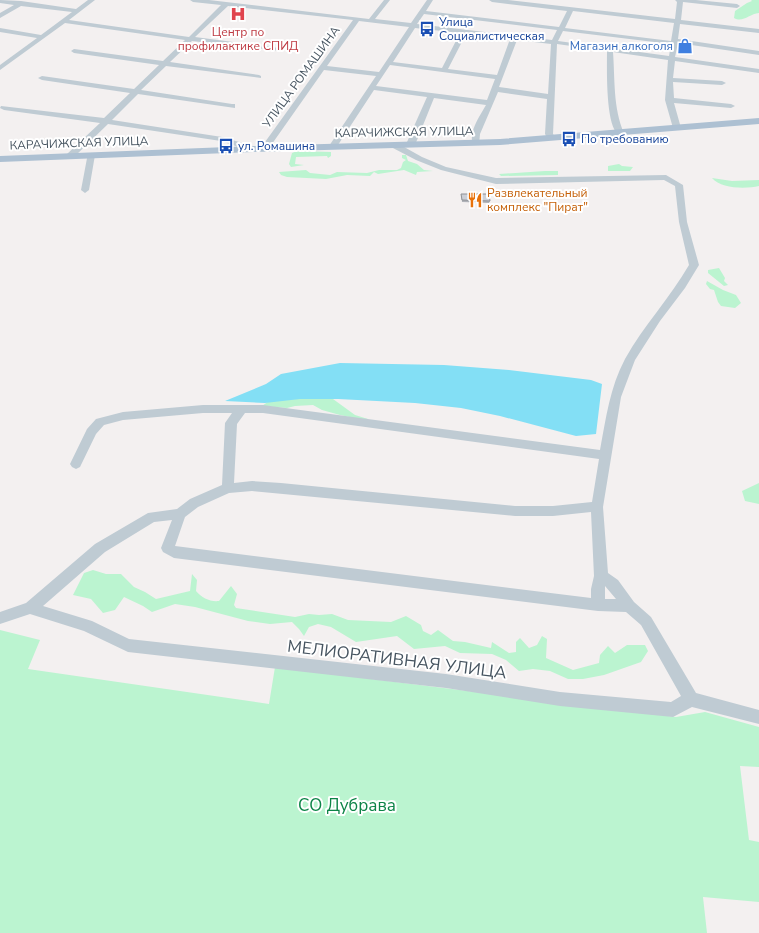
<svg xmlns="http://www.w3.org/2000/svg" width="759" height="933" font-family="'Nunito Sans',sans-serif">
	<rect width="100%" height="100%" fill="#f3f0f0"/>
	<path fill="#bbf4d0" d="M751 0H759V13C749 14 743 23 734 18L735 11 747 3 752 1Z
		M297 151 331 152V156L328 158 327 156 296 157 295 164 304 165 291 167 289 164 292 153Z
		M402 155H406L408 161 417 164 424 170 433 171 417 172 416 175 404 170 378 174 374 172 370 176 347 175 326 179 287 177 281 175 279 172 306 170 310 173 330 175 337 172 367 173 379 170H397L401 168 403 162 406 160 402 158Z
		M619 164 622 166 633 167 630 171H608V166Z
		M545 171H558V175L501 176 499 174Z
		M712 178 732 181 759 180V186C746 189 721 189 712 178Z
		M719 268 725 278 724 281 728 285 724 286 708 273V270Z
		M707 281 723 290 736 295 741 303 735 308 721 306 718 302 714 290 710 289 706 284Z
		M307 398 333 399 355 415 368 419H359L340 415 322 410 313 405 295 406 287 408 262 406 269 401Z
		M759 483V504L745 501 742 491Z
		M93 570 106 574H121L134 587 145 592 156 599 190 591 192 574 197 580 196 591C202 598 210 602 219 601L231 586 237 594 234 605 236 608 295 617 309 614 319 615 332 614 348 620 391 622 406 616 421 625 423 631 431 635 438 630 453 641 465 642 491 648 492 642 509 653 516 652V642L520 638 529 648 537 645 542 636 547 639 546 658 573 670 599 663 600 655 608 646 615 653 627 645H645L648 651 641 662 604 675 583 679H568L550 671 533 669 519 671 506 660 492 654 460 653 445 646 414 649 397 636 356 642 331 627 318 624 309 627 304 636 299 629 292 622 270 624 248 621 195 607 175 604 152 612 143 606 124 597 115 610 103 613 91 599 73 595 84 573Z
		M0 630 40 640 28 669 269 704 275 667 676 717 705 712 759 727V767L740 766 749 840 759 842V902L703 897 707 933H0Z"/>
	<path fill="#83dff5" d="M340 363 444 365 509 370 591 380 602 384 596 434 576 436 500 416 461 408 415 403 338 399H300L265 403 225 401 266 384 281 374Z"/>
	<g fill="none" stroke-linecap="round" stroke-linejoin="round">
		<path fill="#bfcbd3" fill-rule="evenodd" d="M0 0 21 1 76 9 88 0H95L69 20 189 37 221 5 193 2 190 0H209L369 19 384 0H390L375 19 411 23 427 0H433L426 11 559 27 567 11 492 2 489 0H508L675 19 677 2 675 0H696L737 4 740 6 737 8 683 2 681 20 759 29V33L680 24 678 39 759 51V55L678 43 675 57 759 69V73L675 61 673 78 722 81 726 83 722 85 673 82 674 98 731 104 735 106 731 108 674 103 681 128 677 130 673 128 665 100 668 60 613 52C615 79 613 108 624 133L620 135C605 131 607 66 607 51L557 44 553 134 556 138 555 140H549L545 134 547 99 498 92 480 134 479 145H473C468 132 480 116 486 105L434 98 415 145 411 147H408L407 142 427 97 374 90 336 148H333L329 146 376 76 324 70 267 151H264L260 149 353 20 228 6 195 37 279 48 281 49V51L192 41 170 62 259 75 261 76V78L166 66 141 90 232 104H235V108L138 94 112 120 222 137 256 147V151H250L221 141 108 124 73 158H70L66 156 67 154 100 123 4 110 0 108 1 106 104 118 130 93 42 80 38 78 42 76 134 89 159 65 74 53 71 51 74 49 163 61 185 40 65 23 0 70V65L37 38 0 32V28L41 35 72 12 21 6 0 18V13L14 5 0 3ZM573 11 674 23 671 41 565 28ZM424 14 557 30 552 40 417 24ZM359 21 409 27 379 72 327 66ZM415 28 460 33 442 68 393 62ZM563 31 671 44 669 56 558 41ZM466 34 510 39 497 75 448 69ZM517 40 551 44 548 94 499 87ZM390 65 495 79 487 100 376 86Z
			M391 143H397L422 157 446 167 496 178 666 175 683 185 687 222 699 265 685 288 660 321 635 360 621 397 603 507 608 573 618 580 634 602 651 617 696 693 759 710V724L692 707 673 717 560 706 446 688 128 652 84 631 30 614 0 624V612L26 603 95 544 148 513 177 509 190 499 222 485 225 423 232 413H203L123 420 104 425 96 434 80 467 76 469 72 467 70 464 87 429 96 419 123 412 203 405H263L600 450C606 418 610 387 625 359 644 325 670 298 689 265L679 222 675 186 664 180 496 184 441 170 416 160 391 147ZM245 413H263L599 459 592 502 553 506H515L281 483 252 481 234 483 237 424ZM252 491 515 516H553L591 512 594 576 591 589V598L175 546 185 517 198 507 229 493ZM172 520 161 548 163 552 174 558 598 611 626 612 641 625 681 696 671 702 560 692 446 674 129 639 92 621 43 606 105 552 154 522ZM605 586 616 599H605Z
			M88 153H91L95 155 89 190 85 193 81 190Z"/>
		<path fill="#adc0d2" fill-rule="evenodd" d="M759 118V124L500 145 253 152 0 162V156L253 146 500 139Z"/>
	</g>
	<path fill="#afb2b8" d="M461 194 490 201 489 203 462 202Z"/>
	<path fill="#cccfd6" stroke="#8f9196" d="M461 194H489L490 201 462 200Z"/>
	<defs>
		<symbol id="hospital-bare" viewBox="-9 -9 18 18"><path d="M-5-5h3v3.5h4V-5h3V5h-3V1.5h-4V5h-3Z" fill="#e0444e" stroke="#fff" stroke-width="2.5" paint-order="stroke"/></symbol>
		<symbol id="bus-bare" viewBox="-9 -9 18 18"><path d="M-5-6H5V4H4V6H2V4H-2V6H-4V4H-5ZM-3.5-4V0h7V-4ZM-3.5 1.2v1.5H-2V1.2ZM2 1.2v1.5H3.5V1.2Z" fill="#1a4fb4" stroke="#fff" stroke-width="2.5" paint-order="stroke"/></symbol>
		<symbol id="shop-bare" viewBox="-9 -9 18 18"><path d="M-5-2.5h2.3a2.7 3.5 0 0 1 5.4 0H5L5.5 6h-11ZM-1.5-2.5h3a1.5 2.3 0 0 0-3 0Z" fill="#3f7fe0" stroke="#fff" stroke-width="2.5" paint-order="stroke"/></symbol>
		<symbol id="restaurant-bare" viewBox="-9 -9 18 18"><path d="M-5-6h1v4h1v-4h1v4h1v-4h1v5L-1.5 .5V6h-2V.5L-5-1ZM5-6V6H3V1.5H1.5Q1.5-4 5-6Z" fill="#e8710a" stroke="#fff" stroke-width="2.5" paint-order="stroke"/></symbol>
	</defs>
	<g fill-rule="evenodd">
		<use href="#hospital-bare" x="227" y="3" width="22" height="22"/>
		<use href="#bus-bare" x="416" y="18" width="22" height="22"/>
		<use href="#shop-bare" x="674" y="35" width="22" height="22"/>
		<use href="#bus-bare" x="558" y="128" width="22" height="22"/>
		<use href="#bus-bare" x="215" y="135" width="22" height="22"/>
		<use href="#restaurant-bare" x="464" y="189" width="22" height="22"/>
	</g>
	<g text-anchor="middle" stroke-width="4" stroke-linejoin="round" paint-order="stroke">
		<g font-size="12" fill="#164399" stroke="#fff" text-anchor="start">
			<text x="439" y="26">Улица<tspan x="439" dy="14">Социалистическая</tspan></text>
			<text x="581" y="143">По требованию</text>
			<text x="238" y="150">ул. Ромашина</text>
		</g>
		<g font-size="12" fill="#be3a42" stroke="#fff">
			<text x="238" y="36">Центр по<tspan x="238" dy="14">профилактике СПИД</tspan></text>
		</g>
		<g font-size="12" fill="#366cbe" stroke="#fff" text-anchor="end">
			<text x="673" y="50">Магазин алкоголя</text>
		</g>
		<g font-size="12" fill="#465460" stroke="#fff">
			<text transform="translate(301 77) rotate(-54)" y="4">УЛИЦА РОМАШИНА</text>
			<text transform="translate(404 132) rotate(-1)" y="4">КАРАЧИЖСКАЯ УЛИЦА</text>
			<text transform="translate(79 143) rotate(-2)" y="4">КАРАЧИЖСКАЯ УЛИЦА</text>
		</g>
		<g font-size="12" fill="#c56008" stroke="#fff" text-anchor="start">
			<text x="487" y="197">Развлекательный<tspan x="487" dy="14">комплекс "Пират"</tspan></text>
		</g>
		<g font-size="17" fill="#465460" stroke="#fff">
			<text transform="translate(397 659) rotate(7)" y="6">МЕЛИОРАТИВНАЯ УЛИЦА</text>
		</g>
		<g font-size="17" fill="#0d8447" stroke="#fff">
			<text x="347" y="811">СО Дубрава</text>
		</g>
	</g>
</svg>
